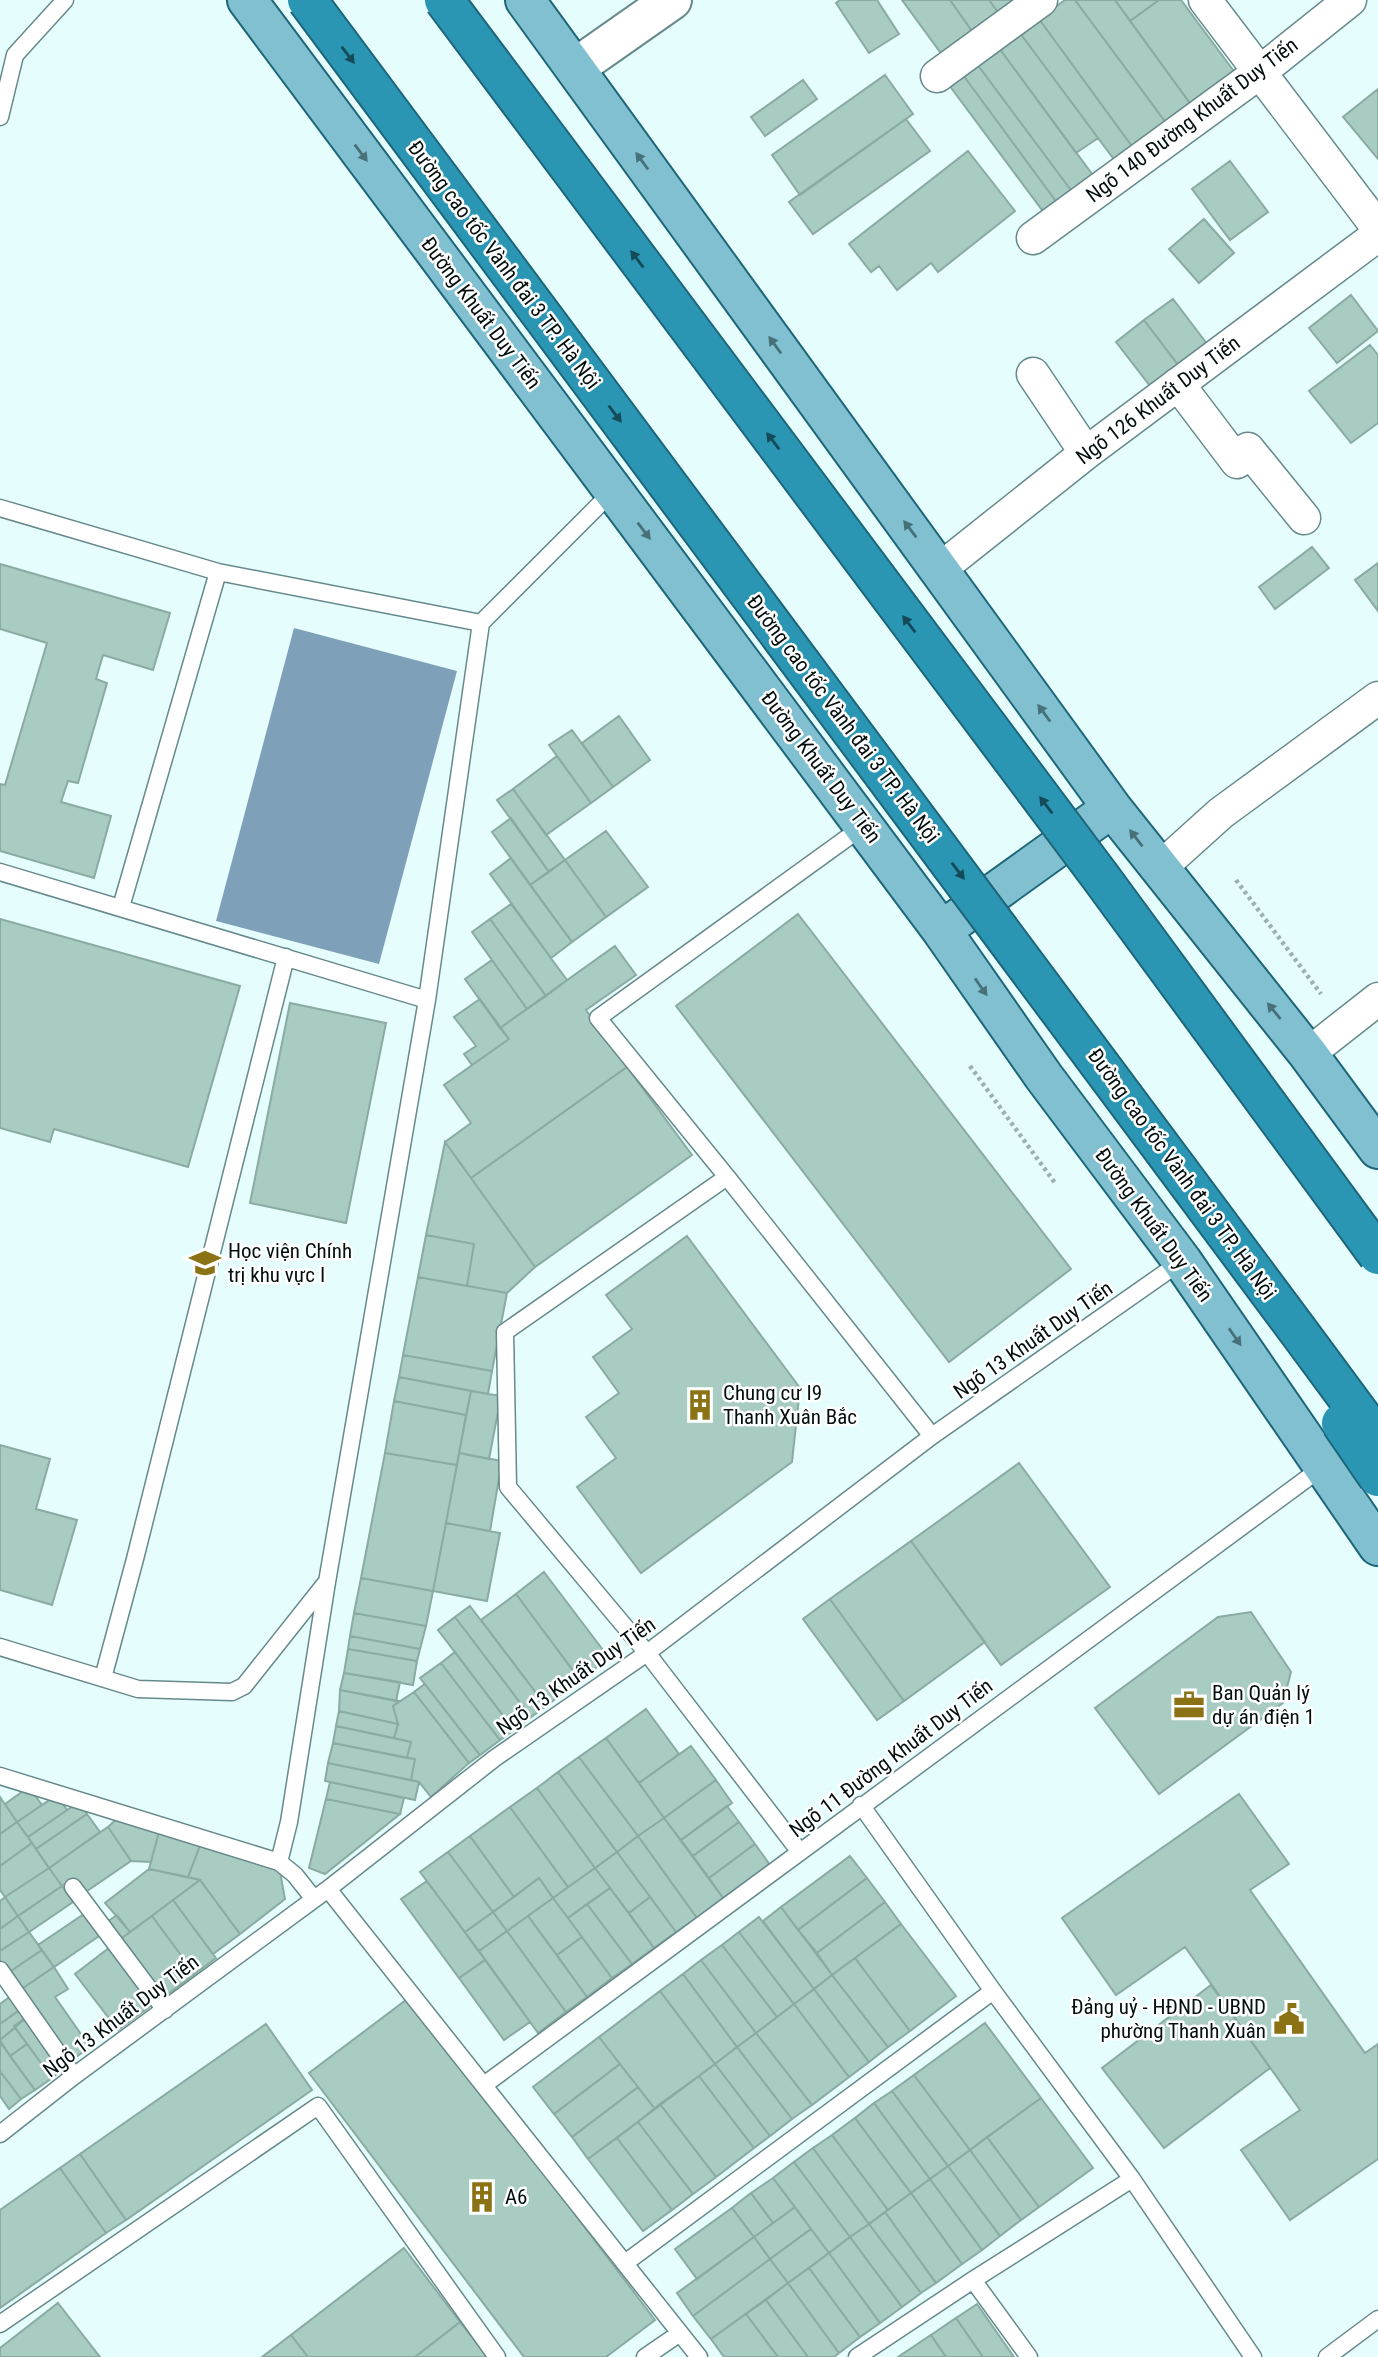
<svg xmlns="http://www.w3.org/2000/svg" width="1378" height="2357" font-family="'Roboto Condensed',sans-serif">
	<rect width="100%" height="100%" fill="#e6fdfd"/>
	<path fill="#7fa0b9" d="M294 628 457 671 379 964 216 921Z"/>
	<path fill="#a8cbc2" stroke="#89aba2" stroke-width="2" d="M840 0H877L899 34 869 53 836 3Z
		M902 0H950L974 34 943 56Z
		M950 0H989L1000 15 974 34Z
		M989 0H1021L1000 15Z
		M1065 0H1075L1167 124 1134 149 1039 19Z
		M1075 0H1115L1192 106 1167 124Z
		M1115 0H1159L1130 21Z
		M1159 0H1181L1236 74 1192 106 1130 21Z
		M1039 19 1134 149 1116 162 1020 33Z
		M1020 33 1098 138 1076 153 999 48Z
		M999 48 1095 178 1073 193 977 64Z
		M977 64 1073 193 1058 204 963 75Z
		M885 75 913 114 800 195 772 155Z
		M963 75 1058 204 1045 214 949 85Z
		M803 80 817 99 765 136 751 117Z
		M1378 89V159L1343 117Z
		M906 119 930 151 813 234 789 202Z
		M968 151 1015 211 938 272 931 263 897 290 879 266 871 272 849 244Z
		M1230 161 1268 212 1230 240 1192 189Z
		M1204 219 1234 253 1199 283 1169 249Z
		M1351 295 1378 331 1337 363 1309 328Z
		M1173 299 1211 349 1182 370 1144 320Z
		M1144 320 1182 370 1154 391 1116 342Z
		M1370 345 1378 355V423L1351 443 1309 391Z
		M1312 547 1329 568 1275 609 1259 587Z
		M1378 563V611L1355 580Z
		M0 564 170 613 153 670 103 655 96 679 107 683 78 783 68 781 61 802 111 816 94 878 0 851V784L5 785 47 643 0 629Z
		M619 716 650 760 613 787 582 743Z
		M572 730 613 787 591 803 549 745Z
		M557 756 591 803 546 835 513 789Z
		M513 789 565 860 549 872 497 800Z
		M511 818 549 872 530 885 492 832Z
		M606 831 648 887 606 917 565 860Z
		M511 858 572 942 551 958 490 874Z
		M565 860 606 917 572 942 530 885Z
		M511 904 567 980 546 996 490 919Z
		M798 914 1071 1269 949 1362 676 1006Z
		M0 919 240 986 188 1167 54 1129 50 1142 0 1128Z
		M490 919 546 996 527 1009 472 932Z
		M615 946 636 975 586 1010 627 1067 471 1178 445 1142 471 1123 444 1085 509 1039 500 1028Z
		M492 960 527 1009 500 1028 465 979Z
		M480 999 509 1039 472 1065 464 1054 476 1046 454 1017Z
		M290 1003 386 1023 346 1223 250 1203Z
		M627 1067 692 1155 535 1267 471 1178Z
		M445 1142 535 1267 507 1293 467 1286 474 1244 426 1235Z
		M426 1235 474 1244 467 1286 418 1277Z
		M687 1236 800 1388 792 1462 641 1573 577 1487 616 1458 586 1417 619 1393 593 1357 632 1329 606 1295Z
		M418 1277 507 1293 492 1371 403 1355Z
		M403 1355 492 1371 488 1394 399 1377Z
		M399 1377 471 1391 466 1415 394 1401Z
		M471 1391 501 1396 489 1459 459 1453Z
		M394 1401 466 1415 457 1465 385 1453Z
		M0 1445 50 1459 36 1509 77 1520 52 1605 0 1590Z
		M385 1453 457 1465 433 1591 361 1578Z
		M459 1453 502 1461 490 1531 446 1523Z
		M1019 1463 1110 1587 1001 1665 911 1541Z
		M446 1523 500 1533 487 1601 433 1591Z
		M911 1541 985 1642 904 1701 830 1599Z
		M544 1572 609 1658 580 1680 516 1594Z
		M361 1578 433 1591 426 1626 354 1613Z
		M516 1594 580 1680 546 1706 481 1620Z
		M830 1599 904 1701 877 1720 803 1619Z
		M470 1606 546 1706 531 1717 455 1617Z
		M1251 1612 1291 1672 1283 1703 1159 1794 1095 1708 1218 1617Z
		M354 1613 426 1626 420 1649 350 1636Z
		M455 1617 531 1717 514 1730 438 1630Z
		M350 1636 420 1649 417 1661 348 1649Z
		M348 1649 417 1661 413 1685 344 1673Z
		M455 1652 514 1730 500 1740 441 1663Z
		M441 1663 500 1740 480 1755 420 1678Z
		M344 1673 400 1682 396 1701 340 1690Z
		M425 1684 480 1755 469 1763 414 1692Z
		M340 1690 400 1701 393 1706 398 1724 339 1711Z
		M414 1692 469 1763 431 1797 419 1782 411 1780 415 1759 407 1758 411 1742 394 1738 398 1724 393 1706Z
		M646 1709 679 1754 639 1783 606 1738Z
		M339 1711 398 1724 394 1738 336 1726Z
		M336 1726 411 1742 407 1758 333 1743Z
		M606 1738 664 1818 638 1836 579 1757Z
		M333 1743 415 1759 411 1780 328 1763Z
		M691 1746 716 1780 664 1818 639 1783Z
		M579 1757 638 1836 617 1852 558 1772Z
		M328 1763 419 1782 415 1800 325 1781Z
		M558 1772 617 1852 595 1868 537 1788Z
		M716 1780 732 1803 681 1840 664 1818Z
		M330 1782 404 1798 400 1814 326 1799Z
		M29 1787 42 1805 17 1822 5 1804Z
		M537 1788 595 1868 568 1887 510 1807Z
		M1239 1794 1289 1864 1250 1890 1365 2053 1378 2044V2159L1290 2220 1241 2150 1300 2110 1185 1947 1116 1995 1062 1918Z
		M57 1795 67 1810 28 1837 17 1822Z
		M0 1797 17 1822 0 1834Z
		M326 1799 400 1814 325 1874 309 1868Z
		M79 1802 87 1814 36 1849 28 1837Z
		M727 1806 739 1822 693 1856 681 1840Z
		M510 1807 568 1887 553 1898 539 1878 514 1897 470 1836Z
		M87 1814 100 1832 49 1868 36 1849Z
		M120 1816 160 1828 151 1862 131 1861 108 1827Z
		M664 1818 723 1898 697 1918 638 1836Z
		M17 1822 32 1843 0 1866V1834Z
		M739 1822 755 1844 709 1878 693 1856Z
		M108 1827 131 1861 81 1895 71 1880 62 1886 49 1868Z
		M160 1828 201 1843 188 1877 149 1869Z
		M470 1836 514 1897 493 1912 448 1852Z
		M638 1836 697 1918 676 1932 617 1852Z
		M32 1843 49 1868 5 1897 0 1890V1866Z
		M201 1843 279 1866 285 1899 240 1934 200 1880 188 1877Z
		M755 1844 770 1865 723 1898 709 1878Z
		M448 1852 493 1912 465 1932 420 1872Z
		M617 1852 650 1897 629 1913 595 1868Z
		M850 1856 867 1878 798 1930 781 1907Z
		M49 1868 62 1886 18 1916 5 1897Z
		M595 1868 610 1888 568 1918 553 1898Z
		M149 1869 200 1880 130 1932 105 1903Z
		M539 1878 553 1898 507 1931 493 1912Z
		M867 1878 885 1902 817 1953 798 1930Z
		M200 1880 240 1934 213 1954 173 1900Z
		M427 1881 485 1960 459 1978 401 1899Z
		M62 1886 73 1902 29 1932 18 1916Z
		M610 1888 654 1948 632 1964 587 1904Z
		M5 1897 18 1916 0 1929V1901Z
		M650 1897 676 1932 654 1948 629 1913Z
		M553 1898 582 1937 557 1955 528 1916Z
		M173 1900 216 1958 195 1974 152 1916Z
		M885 1902 901 1924 832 1975 817 1953Z
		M587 1904 632 1964 612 1978 568 1918Z
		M781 1907 832 1975 814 1989 763 1921Z
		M87 1912 102 1934 54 1967 38 1945Z
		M493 1912 507 1931 479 1951 465 1932Z
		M117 1915 130 1932 118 1941 104 1924Z
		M18 1916 29 1932 0 1951V1929Z
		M152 1916 195 1974 161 1999 118 1941Z
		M528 1916 587 1997 566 2012 507 1931Z
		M759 1917 814 1989 794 2004 739 1932Z
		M901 1924 956 1996 910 2031 855 1958Z
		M507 1931 566 2012 538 2033 479 1951Z
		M29 1932 42 1950 8 1973 0 1962V1951Z
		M739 1932 794 2004 777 2017 722 1945Z
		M582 1937 612 1978 587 1997 557 1955Z
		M722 1945 777 2017 756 2033 701 1960Z
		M109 1948 152 2005 118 2030 75 1974Z
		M42 1950 54 1967 20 1990 8 1973Z
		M855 1958 910 2031 888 2047 832 1975Z
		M485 1960 530 2022 504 2040 459 1978Z
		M701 1960 756 2033 737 2047 683 1974Z
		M54 1967 68 1989 55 1997 90 2047 69 2062 20 1990Z
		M683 1974 737 2047 715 2064 660 1991Z
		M832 1975 888 2047 869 2062 814 1989Z
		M1211 1985 1270 2068 1164 2148 1102 2068Z
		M814 1989 869 2062 849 2077 794 2004Z
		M660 1991 715 2064 655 2109 599 2037Z
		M11 1996 21 2009 0 2024V2004Z
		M410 1997 655 2320 606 2357H524L309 2073Z
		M794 2004 849 2077 812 2105 756 2033Z
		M21 2009 27 2017 0 2040V2024Z
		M27 2017 64 2068 52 2078 14 2026Z
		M985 2023 1041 2098 970 2150 914 2075Z
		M266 2024 312 2090 126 2220 80 2154Z
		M15 2028 27 2044 10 2056 0 2040Z
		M756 2033 812 2105 792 2119 737 2047Z
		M599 2037 620 2064 554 2114 533 2087Z
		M0 2042 35 2090 21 2099 0 2071Z
		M27 2044 52 2078 35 2090 10 2056Z
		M737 2047 792 2119 770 2136 715 2064Z
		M620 2064 638 2087 572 2137 554 2114Z
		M715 2064 770 2136 754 2148 699 2076Z
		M0 2071 21 2099 9 2109 0 2096Z
		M914 2075 970 2150 948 2166 892 2091Z
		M699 2076 754 2148 716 2177 660 2104Z
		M638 2087 655 2109 588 2159 572 2137Z
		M892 2091 948 2166 930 2179 874 2103Z
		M1041 2098 1093 2168 1039 2207 987 2137Z
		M874 2103 930 2179 911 2193 855 2118Z
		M660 2104 716 2177 693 2194 638 2122Z
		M855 2118 911 2193 888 2210 832 2135Z
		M638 2122 693 2194 672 2210 617 2138Z
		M832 2135 888 2210 869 2224 813 2148Z
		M987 2137 1039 2207 1021 2220 970 2150Z
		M617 2138 672 2210 643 2231 588 2159Z
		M813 2148 869 2224 850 2237 794 2162Z
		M970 2150 1021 2220 1000 2236 948 2166Z
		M80 2154 126 2220 106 2233 60 2168Z
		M794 2162 850 2237 829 2253 773 2178Z
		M948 2166 1000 2236 982 2250 930 2179Z
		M60 2168 106 2233 0 2308V2210Z
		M773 2178 795 2207 773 2223 751 2193Z
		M930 2179 982 2250 962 2264 911 2193Z
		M751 2193 773 2223 754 2237 732 2208Z
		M911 2193 962 2264 936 2283 885 2212Z
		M795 2207 811 2229 770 2259 754 2237Z
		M732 2208 754 2237 697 2279 675 2249Z
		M885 2212 936 2283 921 2293 869 2224Z
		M869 2224 921 2293 902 2307 850 2237Z
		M811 2229 829 2253 788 2283 770 2259Z
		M754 2237 770 2259 693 2316 677 2293Z
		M850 2237 902 2307 880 2323 829 2253Z
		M404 2248 460 2322 415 2357H308L291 2335Z
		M829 2253 880 2323 860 2337 809 2268Z
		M770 2259 788 2283 711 2339 693 2316Z
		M809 2268 860 2337 839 2353 788 2283Z
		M788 2283 839 2353 834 2357H808L766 2300Z
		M766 2300 808 2357H778L746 2314Z
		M58 2303 100 2357H0V2348Z
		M977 2304 1014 2357H983L956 2318Z
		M746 2314 778 2357H724L711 2339Z
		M956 2318 983 2357H946L931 2335Z
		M460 2322 488 2357H415Z
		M291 2335 308 2357H262Z
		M931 2335 946 2357H898Z"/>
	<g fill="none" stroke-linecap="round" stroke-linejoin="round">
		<defs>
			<path id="lane" d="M0 117 15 55 65 0
				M0 508 218 572 481 623 613 491
				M0 872 427 1000
				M121 907 218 572
				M727 1177 932 1436
				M0 1647 138 1689 232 1692 244 1686 325 1584
				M103 1678 135 1559 286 957
				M0 1776 279 1862 295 1875 314 1899
				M861 1805 993 1991 1132 2179 1253 2357
				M800 1852 647 1653 508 1487 505 1332 727 1177 598 1018 865 825
				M279 1862 289 1822 327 1582 427 1000 481 623
				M73 1887 165 2010
				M328 1889 699 2357
				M0 1970 74 2076
				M484 2085 1324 1466
				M0 2134 74 2076 328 1889 495 1758 647 1653 932 1436 1182 1261
				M625 2263 993 1991
				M973 2280 1029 2357
				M0 2324 318 2106 497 2357
				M645 2357 680 2333
				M857 2357 973 2280 1132 2179
				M1327 2357 1378 2319"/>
			<path id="street" d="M1205 0 1378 228
				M937 76 1041 0
				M1033 238 1260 72 1350 0
				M1033 374 1086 453
				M1178 384 1237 462 1248 449 1304 518
				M940 569 1086 453 1378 235
				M1160 868 1221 813 1378 698
				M1308 1054 1378 999"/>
			<path id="secondary" d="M575 68 672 0"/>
			<path id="primary" d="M247 0 942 931 1044 1077 1182 1261 1378 1546
				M525 0 1112 808 1308 1054 1378 1149
				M952 923 1112 808"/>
		</defs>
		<use href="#lane" stroke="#66898b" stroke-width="19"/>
		<use href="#street" stroke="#66898b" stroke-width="35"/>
		<use href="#secondary" stroke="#66898b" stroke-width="42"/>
		<use href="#primary" stroke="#1d6679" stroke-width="42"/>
		<path stroke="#9db0b0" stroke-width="4.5" stroke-dasharray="3.5 3.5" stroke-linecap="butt" d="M1236 880 1321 994
			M970 1066 1055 1183"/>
		<use href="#lane" stroke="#fff" stroke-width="16"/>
		<use href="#street" stroke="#fff" stroke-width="32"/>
		<use href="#secondary" stroke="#fff" stroke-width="38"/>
		<use href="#primary" stroke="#80c0d1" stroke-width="38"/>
		<defs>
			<path id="highway-bridge" d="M307 0C664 480 1023 958 1378 1439
				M444 0 1102 879 1378 1255
				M1341 1423 1378 1477"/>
		</defs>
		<use href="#highway-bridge" stroke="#1d6679" stroke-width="42" stroke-linecap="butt"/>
		<use href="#highway-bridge" stroke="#2b96b3" stroke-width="38"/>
	</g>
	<defs><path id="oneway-solid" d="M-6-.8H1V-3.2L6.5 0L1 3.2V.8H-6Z" transform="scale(1.75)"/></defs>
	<g fill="#144b58">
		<use href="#oneway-solid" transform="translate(348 55) rotate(53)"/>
		<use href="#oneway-solid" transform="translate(637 259) rotate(-127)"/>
		<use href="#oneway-solid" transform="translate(615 414) rotate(53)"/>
		<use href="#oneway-solid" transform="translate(773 441) rotate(-127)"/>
		<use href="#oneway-solid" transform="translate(909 624) rotate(-127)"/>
		<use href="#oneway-solid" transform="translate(1046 805) rotate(-127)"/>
		<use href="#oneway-solid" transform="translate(958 871) rotate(53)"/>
	</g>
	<g fill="#477079">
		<use href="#oneway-solid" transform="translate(361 153) rotate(53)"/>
		<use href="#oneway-solid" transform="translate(642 161) rotate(-126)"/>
		<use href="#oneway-solid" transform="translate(775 345) rotate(-126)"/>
		<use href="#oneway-solid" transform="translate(910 529) rotate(-127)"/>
		<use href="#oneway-solid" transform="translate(644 531) rotate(53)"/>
		<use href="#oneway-solid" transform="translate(1044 713) rotate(-126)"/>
		<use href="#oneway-solid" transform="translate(1136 838) rotate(-128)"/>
		<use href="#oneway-solid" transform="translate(981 987) rotate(55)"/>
		<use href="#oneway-solid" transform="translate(1274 1011) rotate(-129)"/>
		<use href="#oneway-solid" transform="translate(1235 1337) rotate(55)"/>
	</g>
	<defs>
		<symbol id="university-bare" viewBox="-9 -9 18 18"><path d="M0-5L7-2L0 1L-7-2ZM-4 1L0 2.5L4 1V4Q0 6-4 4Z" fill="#8b7215" stroke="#fff" stroke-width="2.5" paint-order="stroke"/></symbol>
		<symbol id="building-bare" viewBox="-9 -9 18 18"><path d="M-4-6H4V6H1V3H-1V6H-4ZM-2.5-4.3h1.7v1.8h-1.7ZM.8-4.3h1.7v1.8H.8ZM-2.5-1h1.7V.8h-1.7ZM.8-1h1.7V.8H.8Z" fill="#8b7215" stroke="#fff" stroke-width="2.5" paint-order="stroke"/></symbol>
		<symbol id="office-bare" viewBox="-9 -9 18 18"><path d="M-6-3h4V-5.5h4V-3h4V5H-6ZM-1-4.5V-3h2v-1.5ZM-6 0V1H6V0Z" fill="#8b7215" stroke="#fff" stroke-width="2.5" paint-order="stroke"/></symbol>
		<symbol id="civic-bare" viewBox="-9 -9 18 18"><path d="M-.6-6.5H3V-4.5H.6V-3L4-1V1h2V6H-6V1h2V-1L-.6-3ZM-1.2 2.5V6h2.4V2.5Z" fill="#8b7215" stroke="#fff" stroke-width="2.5" paint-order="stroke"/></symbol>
	</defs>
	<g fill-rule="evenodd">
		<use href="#university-bare" x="183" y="1241" width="44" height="44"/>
		<use href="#building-bare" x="678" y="1383" width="44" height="44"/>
		<use href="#office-bare" x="1167" y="1683" width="44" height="44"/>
		<use href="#civic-bare" x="1267" y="1997" width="44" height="44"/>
		<use href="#building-bare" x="460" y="2175" width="44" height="44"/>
	</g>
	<g text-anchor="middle" stroke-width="5" stroke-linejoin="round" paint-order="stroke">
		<g font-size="21" fill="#020e0e" stroke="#fff">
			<text transform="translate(1192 120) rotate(-37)" y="7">Ngõ 140 Đường Khuất Duy Tiến</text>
			<text transform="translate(504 265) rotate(53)" y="7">Đường cao tốc Vành đai 3 TP. Hà Nội</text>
			<text transform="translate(481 313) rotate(53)" y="7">Đường Khuất Duy Tiến</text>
			<text transform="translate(1158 400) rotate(-37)" y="7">Ngõ 126 Khuất Duy Tiến</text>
			<text transform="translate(843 719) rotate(53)" y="7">Đường cao tốc Vành đai 3 TP. Hà Nội</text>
			<text transform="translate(821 767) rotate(53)" y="7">Đường Khuất Duy Tiến</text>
			<text transform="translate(1182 1174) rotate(54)" y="7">Đường cao tốc Vành đai 3 TP. Hà Nội</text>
			<text transform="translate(1154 1225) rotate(54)" y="7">Đường Khuất Duy Tiến</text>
			<text transform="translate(1033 1340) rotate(-35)" y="7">Ngõ 13 Khuất Duy Tiến</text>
			<text transform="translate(576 1676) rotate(-35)" y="7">Ngõ 13 Khuất Duy Tiến</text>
			<text transform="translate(891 1758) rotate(-37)" y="7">Ngõ 11 Đường Khuất Duy Tiến</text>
			<text transform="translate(121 2016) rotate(-37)" y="7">Ngõ 13 Khuất Duy Tiến</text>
		</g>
		<g font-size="21" fill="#020e0e" stroke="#fff" text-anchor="start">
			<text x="228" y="1258">Học viện Chính<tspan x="228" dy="24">trị khu vực I</tspan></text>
			<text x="723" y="1400">Chung cư I9<tspan x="723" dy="24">Thanh Xuân Bắc</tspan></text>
			<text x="1212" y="1700">Ban Quản lý<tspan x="1212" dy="24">dự án điện 1</tspan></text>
			<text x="1266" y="2014" text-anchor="end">Đảng uỷ - HĐND - UBND<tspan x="1266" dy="24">phường Thanh Xuân</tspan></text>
			<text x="505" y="2204">A6</text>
		</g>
	</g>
</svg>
